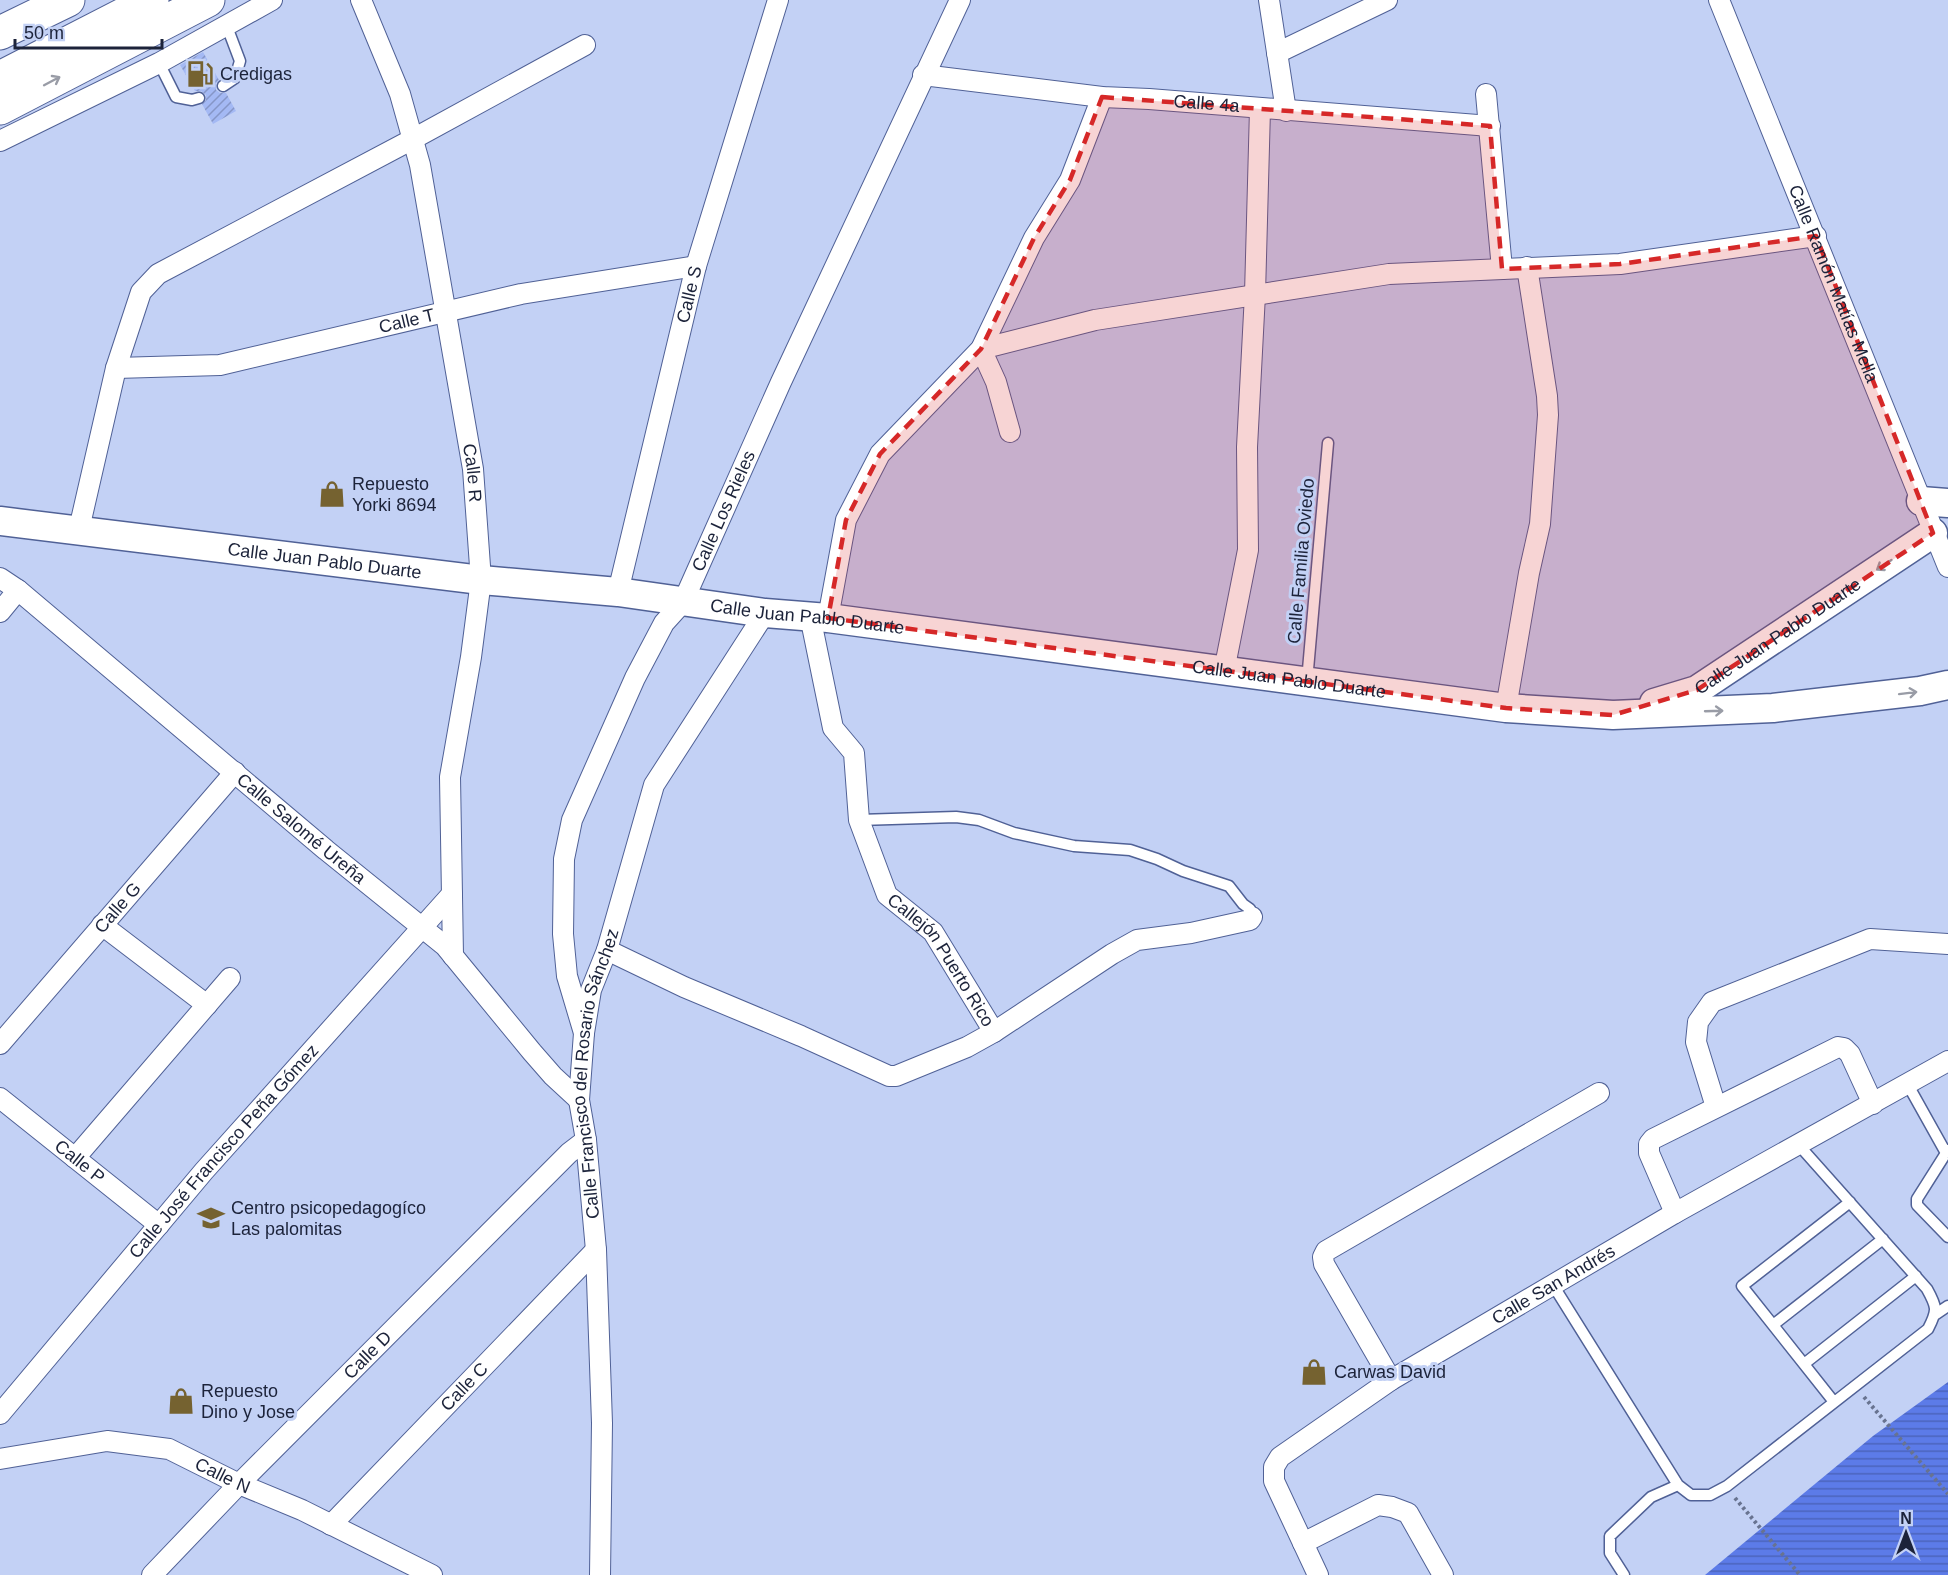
<svg xmlns="http://www.w3.org/2000/svg" width="1948" height="1575" font-family="Arial,sans-serif">
	<defs>
		<pattern id="water-rules" width="6" height="5" patternUnits="userSpaceOnUse" patternTransform="scale(1.5)"><rect width="6" height="5" fill="#5c7be8"/><path d="M0 2.5h6" fill="none" stroke="#4b64bd"/></pattern>
		<pattern id="building-hatch" width="6" height="6" patternUnits="userSpaceOnUse" patternTransform="scale(1.5)"><rect width="6" height="6" fill="#a4b9f4"/><path d="M-1 1l2-2M0 6l6-6M5 7l2-2" fill="none" stroke="#8596c7"/></pattern>
	</defs>
	<rect width="100%" height="100%" fill="#c3d1f5"/>
	<path fill="url(#water-rules)" d="M1948 1382V1575H1705L1873 1436Z"/>
	<path fill="url(#building-hatch)" d="M203 52 219 80 216 83V90L220 93H226L236 111 213 124 202 104 206 100V95L201 91H195L180 65Z"/>
	<g fill="none" stroke-linecap="round" stroke-linejoin="round">
		<defs>
			<path id="lane" d="M159 63 176 97 192 100 199 98
				M223 86 235 78 240 61 226 24
				M1307 681 1328 443
				M859 820 956 817 979 820 1014 833 1074 846 1130 850 1157 859 1183 871 1229 886 1243 904 1250 909 1252 917
				M1908 1085 1946 1153
				M1948 1150 1917 1199V1205L1948 1237
				M1553 1285 1678 1485 1691 1495H1710L1727 1486 1928 1329C1938 1310 1937 1307 1927 1289L1797 1143
				M1936 1314 1948 1306
				M1773 1325 1883 1239
				M1804 1364 1916 1276
				M1834 1402 1742 1286 1850 1202
				M1624 1575 1610 1553V1536L1651 1497 1678 1485"/>
			<g id="street">
				<path id="s1" d="M361 0 400 94 420 165 473 469 481 580 471 657 450 777 453 956"/>
				<path d="M1269 0 1286 111"/>
				<path id="s2" d="M1719 0 1948 567"/>
				<path d="M1277 53 1387 0"/>
				<path id="s3" d="M923 75 1102 97 1149 99 1490 126"/>
				<path d="M1486 94 1502 269"/>
				<path d="M0 141 159 63 272 0"/>
				<path d="M981 349 1095 320 1389 274 1620 264 1816 236"/>
				<path d="M981 349 996 382 1010 432"/>
				<path id="s4" d="M116 368 220 365 521 294 696 266"/>
				<path d="M79 529 116 368 141 292 158 274 413 139 585 45"/>
				<path id="s5" d="M0 578 18 590 326 850 445 946 532 1052 553 1076 579 1100"/>
				<path id="s6" d="M618 592 696 266 778 0"/>
				<path d="M0 612 18 590"/>
				<path id="s7" d="M810 616 833 728 854 753 859 820 887 895 933 932 994 1032"/>
				<path d="M828 618 846 520 880 454 981 349 1034 238 1070 180 1102 97"/>
				<path d="M1224 671 1248 550 1247 447 1255 294 1260 109"/>
				<path d="M1506 708 1529 573 1540 524 1548 415 1547 396 1527 267"/>
				<path d="M102 925 207 1005"/>
				<path d="M607 950 684 987 801 1036 889 1076H896L967 1047 994 1032 1112 954 1137 940 1191 933 1250 920 1252 917"/>
				<path id="s8" d="M584 1033 567 976 563 934 564 859 572 820 635 678 664 623 683 602 781 382 960 0"/>
				<path id="s9" d="M0 1044 235 772"/>
				<path id="s10" d="M0 1098 159 1225"/>
				<path d="M1716 1107 1696 1042 1698 1022 1712 1002 1870 939 1948 944"/>
				<path d="M75 1158 230 978"/>
				<path d="M1675 1213 1649 1153V1144L1653 1139 1838 1047 1844 1048 1850 1054 1873 1104"/>
				<path d="M1391 1380 1324 1264 1323 1257 1326 1251 1599 1093"/>
				<path id="s11" d="M0 1414 204 1171 452 894"/>
				<path id="s12" d="M0 1459 107 1441 169 1449 239 1484 302 1510 432 1575"/>
				<path id="s13" d="M331 1525 596 1250"/>
				<path d="M1303 1543 1378 1505 1392 1507 1408 1513 1443 1575"/>
				<path id="s14" d="M152 1575 239 1484 569 1153 586 1140"/>
				<path id="s15" d="M600 1575 602 1423 596 1250 586 1140 579 1100 584 1033 591 990 607 950 654 785 765 613"/>
				<path id="s16" d="M1318 1575 1274 1481V1467L1280 1457 1391 1380 1675 1213 1948 1061"/>
			</g>
			<g id="secondary">
				<path d="M1921 501 1948 503"/>
				<path id="s17" d="M0 521 481 580 618 592 765 613 828 618 1506 708 1613 715 1773 708 1920 691 1948 685"/>
				<path id="s18" d="M1654 703 1697 690 1933 533"/>
			</g>
			<path id="highway" d="M0 33 68 0
				M0 78 152 0
				M0 108 208 0"/>
		</defs>
		<use href="#lane" stroke="#506196" stroke-width="13"/>
		<use href="#street" stroke="#506196" stroke-width="22"/>
		<use href="#secondary" stroke="#506196" stroke-width="31"/>
		<use href="#highway" stroke="#506196" stroke-width="35"/>
		<path stroke="#687390" stroke-width="4" stroke-dasharray="3 3" stroke-linecap="butt" d="M1864 1397 1948 1494
			M1735 1498 1800 1575"/>
		<use href="#lane" stroke="#fff" stroke-width="10"/>
		<use href="#street" stroke="#fff" stroke-width="20"/>
		<use href="#secondary" stroke="#fff" stroke-width="28"/>
		<use href="#highway" stroke="#fff" stroke-width="33"/>
	</g>
	<defs><path id="oneway-shaft" d="M-6 0H5M1.5-3L5.5 0L1.5 3" fill="none" stroke-width="1.6" stroke-linecap="round" stroke-linejoin="round" transform="scale(1.5)"/></defs>
	<g stroke="#999ca6">
		<use href="#oneway-shaft" transform="translate(52 81) rotate(-28)"/>
		<use href="#oneway-shaft" transform="translate(1884 565) rotate(146)"/>
		<use href="#oneway-shaft" transform="translate(1908 693) rotate(-7)"/>
		<use href="#oneway-shaft" transform="translate(1714 711) rotate(-2)"/>
	</g>
	<path fill="#d62828" fill-opacity="0.2" stroke="#d62828" stroke-width="4.5" stroke-dasharray="12 8" stroke-linejoin="round" d="M1102 97 1490 126 1502 269 1620 264 1816 236 1933 533 1697 690 1613 715 1506 708 828 618 846 520 880 454 981 349 1034 238 1070 180Z"/>
	<defs>
		<symbol id="fuel-bare" viewBox="-9 -9 18 18"><path d="M-5.5-6h7V0h2V4h1.3V-2.5L3-4.5l.8-.8L6-3V5H2.5V1h-1V6h-7ZM-4.2-4.7v3.2H.2V-4.7Z" fill="#756230" stroke="#c3d1f5" stroke-width="2.5" paint-order="stroke"/></symbol>
		<symbol id="shop-bare" viewBox="-9 -9 18 18"><path d="M-5-2.5h2.3a2.7 3.5 0 0 1 5.4 0H5L5.5 6h-11ZM-1.5-2.5h3a1.5 2.3 0 0 0-3 0Z" fill="#756230" stroke="#c3d1f5" stroke-width="2.5" paint-order="stroke"/></symbol>
		<symbol id="school-bare" viewBox="-9 -9 18 18"><path d="M0-5L7-2L0 1L-7-2ZM-4 1L0 2.5L4 1V4Q0 6-4 4Z" fill="#756230" stroke="#c3d1f5" stroke-width="2.5" paint-order="stroke"/></symbol>
	</defs>
	<g fill-rule="evenodd">
		<use href="#fuel-bare" x="181" y="55" width="38" height="38"/>
		<use href="#shop-bare" x="313" y="475" width="38" height="38"/>
		<use href="#school-bare" x="192" y="1199" width="38" height="38"/>
		<use href="#shop-bare" x="1295" y="1353" width="38" height="38"/>
		<use href="#shop-bare" x="162" y="1382" width="38" height="38"/>
	</g>
	<g text-anchor="middle" stroke-width="6" stroke-linejoin="round" paint-order="stroke">
		<g font-size="18" fill="#1c233a" stroke="#c3d1f5" text-anchor="start">
			<text x="220" y="80">Credigas</text>
			<text x="352" y="490">Repuesto<tspan x="352" dy="21">Yorki 8694</tspan></text>
			<text x="231" y="1214">Centro psicopedagogíco<tspan x="231" dy="21">Las palomitas</tspan></text>
			<text x="1334" y="1378">Carwas David</text>
			<text x="201" y="1397">Repuesto<tspan x="201" dy="21">Dino y Jose</tspan></text>
		</g>
		<g font-size="18" fill="#1c233a" stroke="#c3d1f5">
			<text dy="6" stroke="none"><textPath href="#s3" startOffset="285">Calle 4a</textPath></text>
			<text dy="6" stroke="none"><textPath href="#s2" startOffset="306">Calle Ramón Matías Mella</textPath></text>
			<text dy="6" stroke="none"><textPath href="#s6" startOffset="306">Calle S</textPath></text>
			<text dy="6" stroke="none"><textPath href="#s4" startOffset="296">Calle T</textPath></text>
			<text dy="6" stroke="none"><textPath href="#s1" startOffset="488">Calle R</textPath></text>
			<text dy="6" stroke="none"><textPath href="#s8" startOffset="562">Calle Los Rieles</textPath></text>
			<text dy="6" stroke="none"><textPath href="#s17" startOffset="327">Calle Juan Pablo Duarte</textPath></text>
			<text transform="translate(1301 561) rotate(-85)" y="6">Calle Familia Oviedo</text>
			<text dy="6" stroke="none"><textPath href="#s17" startOffset="813">Calle Juan Pablo Duarte</textPath></text>
			<text dy="6" stroke="none"><textPath href="#s18" startOffset="142">Calle Juan Pablo Duarte</textPath></text>
			<text dy="6" stroke="none"><textPath href="#s17" startOffset="1299">Calle Juan Pablo Duarte</textPath></text>
			<text dy="6" stroke="none"><textPath href="#s5" startOffset="392">Calle Salomé Ureña</textPath></text>
			<text dy="6" stroke="none"><textPath href="#s9" startOffset="180">Calle G</textPath></text>
			<text dy="6" stroke="none"><textPath href="#s7" startOffset="380">Callejón Puerto Rico</textPath></text>
			<text dy="6" stroke="none"><textPath href="#s15" startOffset="504">Calle Francisco del Rosario Sánchez</textPath></text>
			<text dy="6" stroke="none"><textPath href="#s11" startOffset="345">Calle José Francisco Peña Gómez</textPath></text>
			<text dy="6" stroke="none"><textPath href="#s10" startOffset="102">Calle P</textPath></text>
			<text dy="6" stroke="none"><textPath href="#s16" startOffset="453">Calle San Andrés</textPath></text>
			<text dy="6" stroke="none"><textPath href="#s14" startOffset="308">Calle D</textPath></text>
			<text dy="6" stroke="none"><textPath href="#s13" startOffset="192">Calle C</textPath></text>
			<text dy="6" stroke="none"><textPath href="#s12" startOffset="231">Calle N</textPath></text>
		</g>
	</g>
	<g transform="translate(1906 1533)" stroke="#c3d1f5" stroke-width="4.5" paint-order="stroke">
	<path d="M0-4.5L10 22L0 15L-10 22Z" fill="#1c233a"/>
	<text y="-9" font-size="16" font-weight="bold" text-anchor="middle" fill="#1c233a">N</text>
	</g>
	<path d="M15 39v9h147v-9" fill="none" stroke="#1c233a" stroke-width="3"/>
	<text x="24" y="39" font-size="18" fill="#1c233a" stroke="#c3d1f5" stroke-width="4.5" paint-order="stroke">50 m</text>
</svg>
